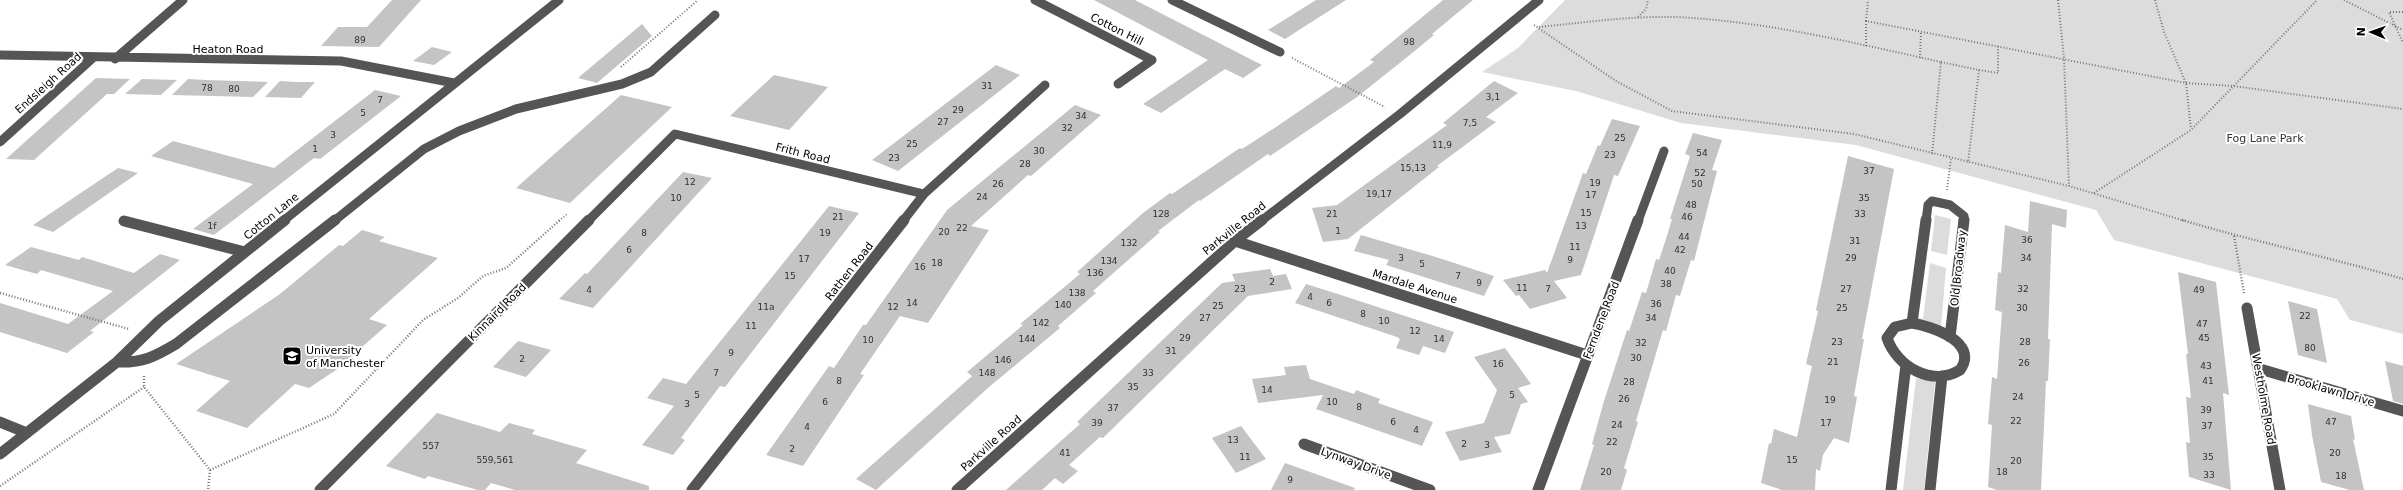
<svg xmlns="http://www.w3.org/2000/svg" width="2403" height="490" font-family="'DejaVu Sans',sans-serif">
	<rect width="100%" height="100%" fill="#fff"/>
	<path fill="#dcdcdc" d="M1565 0H2403V334L2350 320 2337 299 2114 240 2096 210 1856 145 1681 123 1576 91 1482 72 1518 48Z
		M1935 215 1951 219 1947 255 1931 251Z
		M1930 263 1946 268 1941 327 1923 319Z
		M1916 378 1935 382 1924 490H1903Z"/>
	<path fill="#c4c4c4" d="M392 0H421L379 47 321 46 338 27H367Z
		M1094 0H1135L1262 65 1243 78 1225 69 1161 113 1143 104 1208 60Z
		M1316 0H1346L1285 39 1268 30Z
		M1443 0H1473L1432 34 1434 35 1411 54 1357 97 1270 156 1268 154 1200 201 1199 200 1158 231 1160 232 1093 291 1096 293 1058 326 1060 328 989 387 876 490 856 479 972 376 967 372 1023 325 1020 324 1080 274 1077 272 1143 213 1170 193 1172 194 1240 148 1242 149 1276 127 1336 86 1339 88 1374 62 1370 60Z
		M642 24 652 36 597 83 578 78Z
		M432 47 452 52 434 65 413 61Z
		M996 65 1020 75 898 171 872 160Z
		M774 75 828 87 789 130 730 116Z
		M96 78 130 79 114 94H107L34 160 6 159Z
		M142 79 177 80 161 95 125 94Z
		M188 79 206 80 268 82 253 97 172 95Z
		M280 81 297 82H315L301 98 265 97Z
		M1494 81 1518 93 1486 117 1496 122 1437 166 1439 167 1348 239 1323 242 1312 208 1337 205 1447 125 1443 123Z
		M375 90 401 96 320 159 314 158 214 235 193 229 253 184 151 156 173 141 274 168Z
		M621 95 672 107 570 203 516 188Z
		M1075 105 1101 115 1031 176 1028 175 971 226 989 230 928 323 900 316 860 374 864 375 803 466 766 455 829 366 834 368 863 325H866L947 210Z
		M1612 119 1640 126 1618 176 1614 175 1581 275 1554 281 1567 298 1530 309 1519 295 1516 296 1503 280 1545 270 1547 273 1583 173 1586 174 1598 145 1600 146Z
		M1693 133 1722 140 1712 170 1717 171 1694 261 1691 260 1680 296 1676 295 1666 331 1663 330 1636 421 1638 422 1624 468 1627 470 1621 490H1580L1594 445 1592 444 1604 401 1627 330 1629 331 1642 292 1646 293 1656 259 1659 260 1666 239 1672 219H1670L1690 156 1685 154Z
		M1848 156 1894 169 1862 339H1864L1854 396 1857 397 1849 443 1834 438 1823 455 1820 471 1816 469 1815 490H1782L1761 483 1769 443 1771 444 1774 429 1797 437 1812 366 1806 364 1818 311 1816 310Z
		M118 168 138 173 53 232 33 225Z
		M683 172 712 178 593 308 559 299 585 273 587 274Z
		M2030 201 2067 210 2066 228 2052 224 2048 339H2050L2048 381H2046L2041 490H1997L1988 487 1992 425 1988 424 1992 377 1997 379 2002 312 1995 310 1998 272 2001 273 2005 225 2028 232Z
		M829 206 859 213 725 387 720 386 681 438 685 440 673 455 642 445 674 406 647 398 663 378 686 384Z
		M362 230 385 237 379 241 438 258 369 319 387 325 336 370 309 388 295 384 247 428 196 411 230 381 176 364 280 294 339 245 343 246Z
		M1361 235 1439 258 1494 276 1484 296 1386 265 1389 260 1354 251Z
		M31 247 79 260 82 257 134 273 160 254 180 260 90 331 94 332 67 353 0 332V303L68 324 113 291 41 270 37 274 5 265Z
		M1270 269 1273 276 1286 274 1292 289 1248 296 1103 438 1100 437 1069 465 1078 471 1063 484 1055 478 1042 490H1006L1080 424 1077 422 1222 283 1235 281 1232 274Z
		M2178 272 2216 282 2229 395 2223 393 2231 490 2189 477 2186 442 2190 443 2186 397 2191 398 2186 354H2188Z
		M1306 284 1344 296 1454 332 1445 353 1423 346 1419 355 1396 348 1400 339 1397 337 1295 303Z
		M2288 301 2317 309 2327 363 2298 355Z
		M518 341 551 350 526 377 493 367Z
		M1505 348 1531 384 1518 388 1528 402 1521 404 1510 434 1494 437 1502 452 1460 461 1445 432 1484 423 1497 390 1474 357Z
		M2385 361 2403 366V404L2393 401Z
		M1306 365 1310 379 1354 394 1356 390 1380 399 1378 403 1433 422 1422 446 1316 409 1323 395 1258 403 1252 379 1286 375 1284 367Z
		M2308 404 2351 416 2355 440 2353 439 2364 490H2350L2321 482 2312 435Z
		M437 413 500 432 509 423 535 430 532 434 587 450 576 463 649 486V490H515L491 483 485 490H478L428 476 425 479 386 466Z
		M1241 426 1266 459 1236 473 1212 438Z
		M1285 463 1355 488 1354 490H1271Z"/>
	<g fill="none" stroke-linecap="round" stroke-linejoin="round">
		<path stroke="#777" stroke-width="2" stroke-dasharray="1 2" stroke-linecap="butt" d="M2058 0 2064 58 2069 186
			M2155 0 2164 32 2186 83 2191 129
			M2344 0 2403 30
			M2403 12H2389L2403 43
			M1638 17 1646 9 1648 0
			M1866 21 1868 0
			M1534 25 1616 81 1672 111 1854 134 2069 186 2185 221
			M1539 27C1590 22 1642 14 1693 18 1777 24 1859 44 1941 62L1932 154
			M1866 46V21L2186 83 2233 86 2403 109
			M1292 58 1385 107
			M1920 58 1921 31
			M1941 62 1979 70 1968 163
			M621 67 698 0
			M1979 70 1998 73V45
			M1947 190 1951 159
			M2094 193 2191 130 2317 0
			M559 221 567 214"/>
		<path stroke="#777" stroke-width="2.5" stroke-dasharray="1 2" stroke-linecap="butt" d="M2182 220C2255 242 2330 257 2403 279
			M2234 236 2244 293
			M0 293 129 329
			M144 376V387L210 470 208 490
			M210 470 334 414 423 320 458 298 483 276 506 268 560 220
			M0 486 144 387"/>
		<path stroke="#555" stroke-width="9" d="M1035 0 1152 60 1118 84
			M1172 0 1280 52
			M0 55 341 61 454 83
			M115 59 183 0
			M0 142 94 57
			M283 221 559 0
			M334 221 424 149 459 131 516 109 622 84 651 72 715 15
			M588 221 675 134 924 194
			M903 221 924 194 1045 85
			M1261 221 1400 114 1539 0
			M1638 221 1664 151
			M1926 221 1928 205 1932 201 1950 205 1964 216 1963 221"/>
		<path stroke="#555" stroke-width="11" d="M124 221 245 252
			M1235 241 1587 355
			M2247 308 2280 490
			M1912 323 1926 220
			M1912 323C1931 326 1980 342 1960 370 1932 387 1897 367 1887 338L1895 327Z
			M1950 337 1964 220
			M117 362C143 363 154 357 176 344L335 220
			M2260 369 2403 411
			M0 422 27 433
			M1304 444 1430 490
			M0 454 117 362 159 321 285 220
			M320 490 589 220
			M692 490 904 220
			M957 490 1235 241 1262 220
			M1538 490 1638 220
			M1891 490 1906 365
			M1930 490 1942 376"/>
	</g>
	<defs>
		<symbol id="university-square" viewBox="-11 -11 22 22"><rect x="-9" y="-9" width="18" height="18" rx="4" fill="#000" stroke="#fff"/><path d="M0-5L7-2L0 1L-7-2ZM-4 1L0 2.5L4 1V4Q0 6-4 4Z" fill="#fff"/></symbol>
	</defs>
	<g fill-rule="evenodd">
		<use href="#university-square" x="281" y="345" width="22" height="22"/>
	</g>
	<g text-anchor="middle" stroke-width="4" stroke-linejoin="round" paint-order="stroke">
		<g font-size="9" fill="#313131">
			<text x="360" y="43">89</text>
			<text x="1409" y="45">98</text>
			<text x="987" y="89">31</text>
			<text x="207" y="91">78</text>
			<text x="234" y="92">80</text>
			<text x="1493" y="100">3,1</text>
			<text x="380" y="103">7</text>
			<text x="958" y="113">29</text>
			<text x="363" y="116">5</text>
			<text x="1081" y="119">34</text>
			<text x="943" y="125">27</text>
			<text x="1470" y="126">7,5</text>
			<text x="1067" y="131">32</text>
			<text x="333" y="138">3</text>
			<text x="1620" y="141">25</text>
			<text x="912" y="147">25</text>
			<text x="1442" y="148">11,9</text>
			<text x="315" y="152">1</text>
			<text x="1039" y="154">30</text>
			<text x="1702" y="156">54</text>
			<text x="1610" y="158">23</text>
			<text x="894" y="161">23</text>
			<text x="1025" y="167">28</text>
			<text x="1413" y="171">15,13</text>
			<text x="1869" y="174">37</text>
			<text x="1700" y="176">52</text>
			<text x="690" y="185">12</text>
			<text x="1595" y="186">19</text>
			<text x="998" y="187">26</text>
			<text x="1697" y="187">50</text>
			<text x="1379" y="197">19,17</text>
			<text x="1591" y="198">17</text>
			<text x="982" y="200">24</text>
			<text x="676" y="201">10</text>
			<text x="1864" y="201">35</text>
			<text x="1691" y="208">48</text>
			<text x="1586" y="216">15</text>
			<text x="1161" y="217">128</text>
			<text x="1332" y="217">21</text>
			<text x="1860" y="217">33</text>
			<text x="838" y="220">21</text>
			<text x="1687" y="220">46</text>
			<text x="212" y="229">1f</text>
			<text x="1581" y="229">13</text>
			<text x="962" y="231">22</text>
			<text x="1338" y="234">1</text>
			<text x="944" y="235">20</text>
			<text x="644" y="236">8</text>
			<text x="825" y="236">19</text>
			<text x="1684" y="240">44</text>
			<text x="2027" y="243">36</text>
			<text x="1855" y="244">31</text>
			<text x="1129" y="246">132</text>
			<text x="1575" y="250">11</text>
			<text x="629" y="253">6</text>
			<text x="1680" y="253">42</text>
			<text x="1401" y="261">3</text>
			<text x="1851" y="261">29</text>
			<text x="2026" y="261">34</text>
			<text x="804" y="262">17</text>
			<text x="1570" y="263">9</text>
			<text x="1109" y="264">134</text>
			<text x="937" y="266">18</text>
			<text x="1422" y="267">5</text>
			<text x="920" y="270">16</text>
			<text x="1670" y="274">40</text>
			<text x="1095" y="276">136</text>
			<text x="790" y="279">15</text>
			<text x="1458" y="279">7</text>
			<text x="1272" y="285">2</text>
			<text x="1479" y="286">9</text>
			<text x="1666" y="287">38</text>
			<text x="1522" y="291">11</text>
			<text x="1240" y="292">23</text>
			<text x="1548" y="292">7</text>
			<text x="1846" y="292">27</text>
			<text x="2023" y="292">32</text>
			<text x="589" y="293">4</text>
			<text x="2199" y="293">49</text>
			<text x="1077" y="296">138</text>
			<text x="1310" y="300">4</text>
			<text x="912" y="306">14</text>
			<text x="1329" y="306">6</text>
			<text x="1656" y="307">36</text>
			<text x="1063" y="308">140</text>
			<text x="1218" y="309">25</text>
			<text x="766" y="310">11a</text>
			<text x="893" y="310">12</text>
			<text x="1842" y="311">25</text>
			<text x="2022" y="311">30</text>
			<text x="1363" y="317">8</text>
			<text x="2305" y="319">22</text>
			<text x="1205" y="321">27</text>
			<text x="1651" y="321">34</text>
			<text x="1384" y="324">10</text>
			<text x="1041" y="326">142</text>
			<text x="2202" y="327">47</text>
			<text x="751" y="329">11</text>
			<text x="1415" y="334">12</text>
			<text x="1185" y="341">29</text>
			<text x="2204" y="341">45</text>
			<text x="1027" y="342">144</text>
			<text x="1439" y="342">14</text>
			<text x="868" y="343">10</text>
			<text x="1837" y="345">23</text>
			<text x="2025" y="345">28</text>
			<text x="1641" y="346">32</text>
			<text x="2310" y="351">80</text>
			<text x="1171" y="354">31</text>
			<text x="731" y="356">9</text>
			<text x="1636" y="361">30</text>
			<text x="522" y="362">2</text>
			<text x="1003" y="363">146</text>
			<text x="1833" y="365">21</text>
			<text x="2024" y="366">26</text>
			<text x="1498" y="367">16</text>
			<text x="2206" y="369">43</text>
			<text x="716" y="376">7</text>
			<text x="987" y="376">148</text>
			<text x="1148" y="376">33</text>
			<text x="839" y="384">8</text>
			<text x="2208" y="384">41</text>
			<text x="1629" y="385">28</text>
			<text x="1133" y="390">35</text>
			<text x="1267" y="393">14</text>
			<text x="697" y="398">5</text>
			<text x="1512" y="398">5</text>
			<text x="2018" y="400">24</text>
			<text x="1624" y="402">26</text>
			<text x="1830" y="403">19</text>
			<text x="825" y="405">6</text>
			<text x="1332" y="405">10</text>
			<text x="687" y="407">3</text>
			<text x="1359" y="410">8</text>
			<text x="1113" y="411">37</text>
			<text x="2206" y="413">39</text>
			<text x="2016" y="424">22</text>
			<text x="1393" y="425">6</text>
			<text x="2331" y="425">47</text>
			<text x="1097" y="426">39</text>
			<text x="1826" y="426">17</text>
			<text x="1617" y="428">24</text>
			<text x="2207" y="429">37</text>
			<text x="807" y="430">4</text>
			<text x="1416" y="433">4</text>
			<text x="1233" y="443">13</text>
			<text x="1612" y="445">22</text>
			<text x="1464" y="447">2</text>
			<text x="1487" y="448">3</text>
			<text x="431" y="449">557</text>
			<text x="792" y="452">2</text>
			<text x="1065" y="456">41</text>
			<text x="2335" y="456">20</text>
			<text x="1245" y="460">11</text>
			<text x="2208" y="460">35</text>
			<text x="495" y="463">559,561</text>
			<text x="1792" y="463">15</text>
			<text x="2016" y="464">20</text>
			<text x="1606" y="475">20</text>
			<text x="2002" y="475">18</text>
			<text x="2209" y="478">33</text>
			<text x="2341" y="479">18</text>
			<text x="1290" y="483">9</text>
		</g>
		<g font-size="11" fill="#000" stroke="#fff">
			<text transform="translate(1117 29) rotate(27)" y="4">Cotton Hill</text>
			<text x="228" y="53">Heaton Road</text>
			<text transform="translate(48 83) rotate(-42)" y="4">Endsleigh Road</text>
			<text transform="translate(803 153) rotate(14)" y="4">Frith Road</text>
			<text transform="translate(271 216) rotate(-39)" y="4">Cotton Lane</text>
			<text transform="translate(1234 228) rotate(-39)" y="4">Parkville Road</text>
			<text transform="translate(1958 268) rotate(-84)" y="4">Old Broadway</text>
			<text transform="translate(849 271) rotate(-52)" y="4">Rathen Road</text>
			<text transform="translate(1415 286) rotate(18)" y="4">Mardale Avenue</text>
			<text transform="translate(497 312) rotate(-45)" y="4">Kinnaird Road</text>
			<text transform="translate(1601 320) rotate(-69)" y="4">Ferndene Road</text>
			<text transform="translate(2331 390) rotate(16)" y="4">Brooklawn Drive</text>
			<text transform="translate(2264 399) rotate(80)" y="4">Westholme Road</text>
			<text transform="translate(991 443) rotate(-42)" y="4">Parkville Road</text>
			<text transform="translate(1356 463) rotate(20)" y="4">Lynway Drive</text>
		</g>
		<g font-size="11" fill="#333" stroke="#fff">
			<text x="2265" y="142">Fog Lane Park</text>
		</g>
		<g font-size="11" fill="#000" stroke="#fff" text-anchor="start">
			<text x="306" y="354">University<tspan x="306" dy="13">of Manchester</tspan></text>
		</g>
	</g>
	<g transform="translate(2371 32) rotate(272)" stroke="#ffffff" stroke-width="3" paint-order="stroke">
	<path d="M0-3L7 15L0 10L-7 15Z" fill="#000000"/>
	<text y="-6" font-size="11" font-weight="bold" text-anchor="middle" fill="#000000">N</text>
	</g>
</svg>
